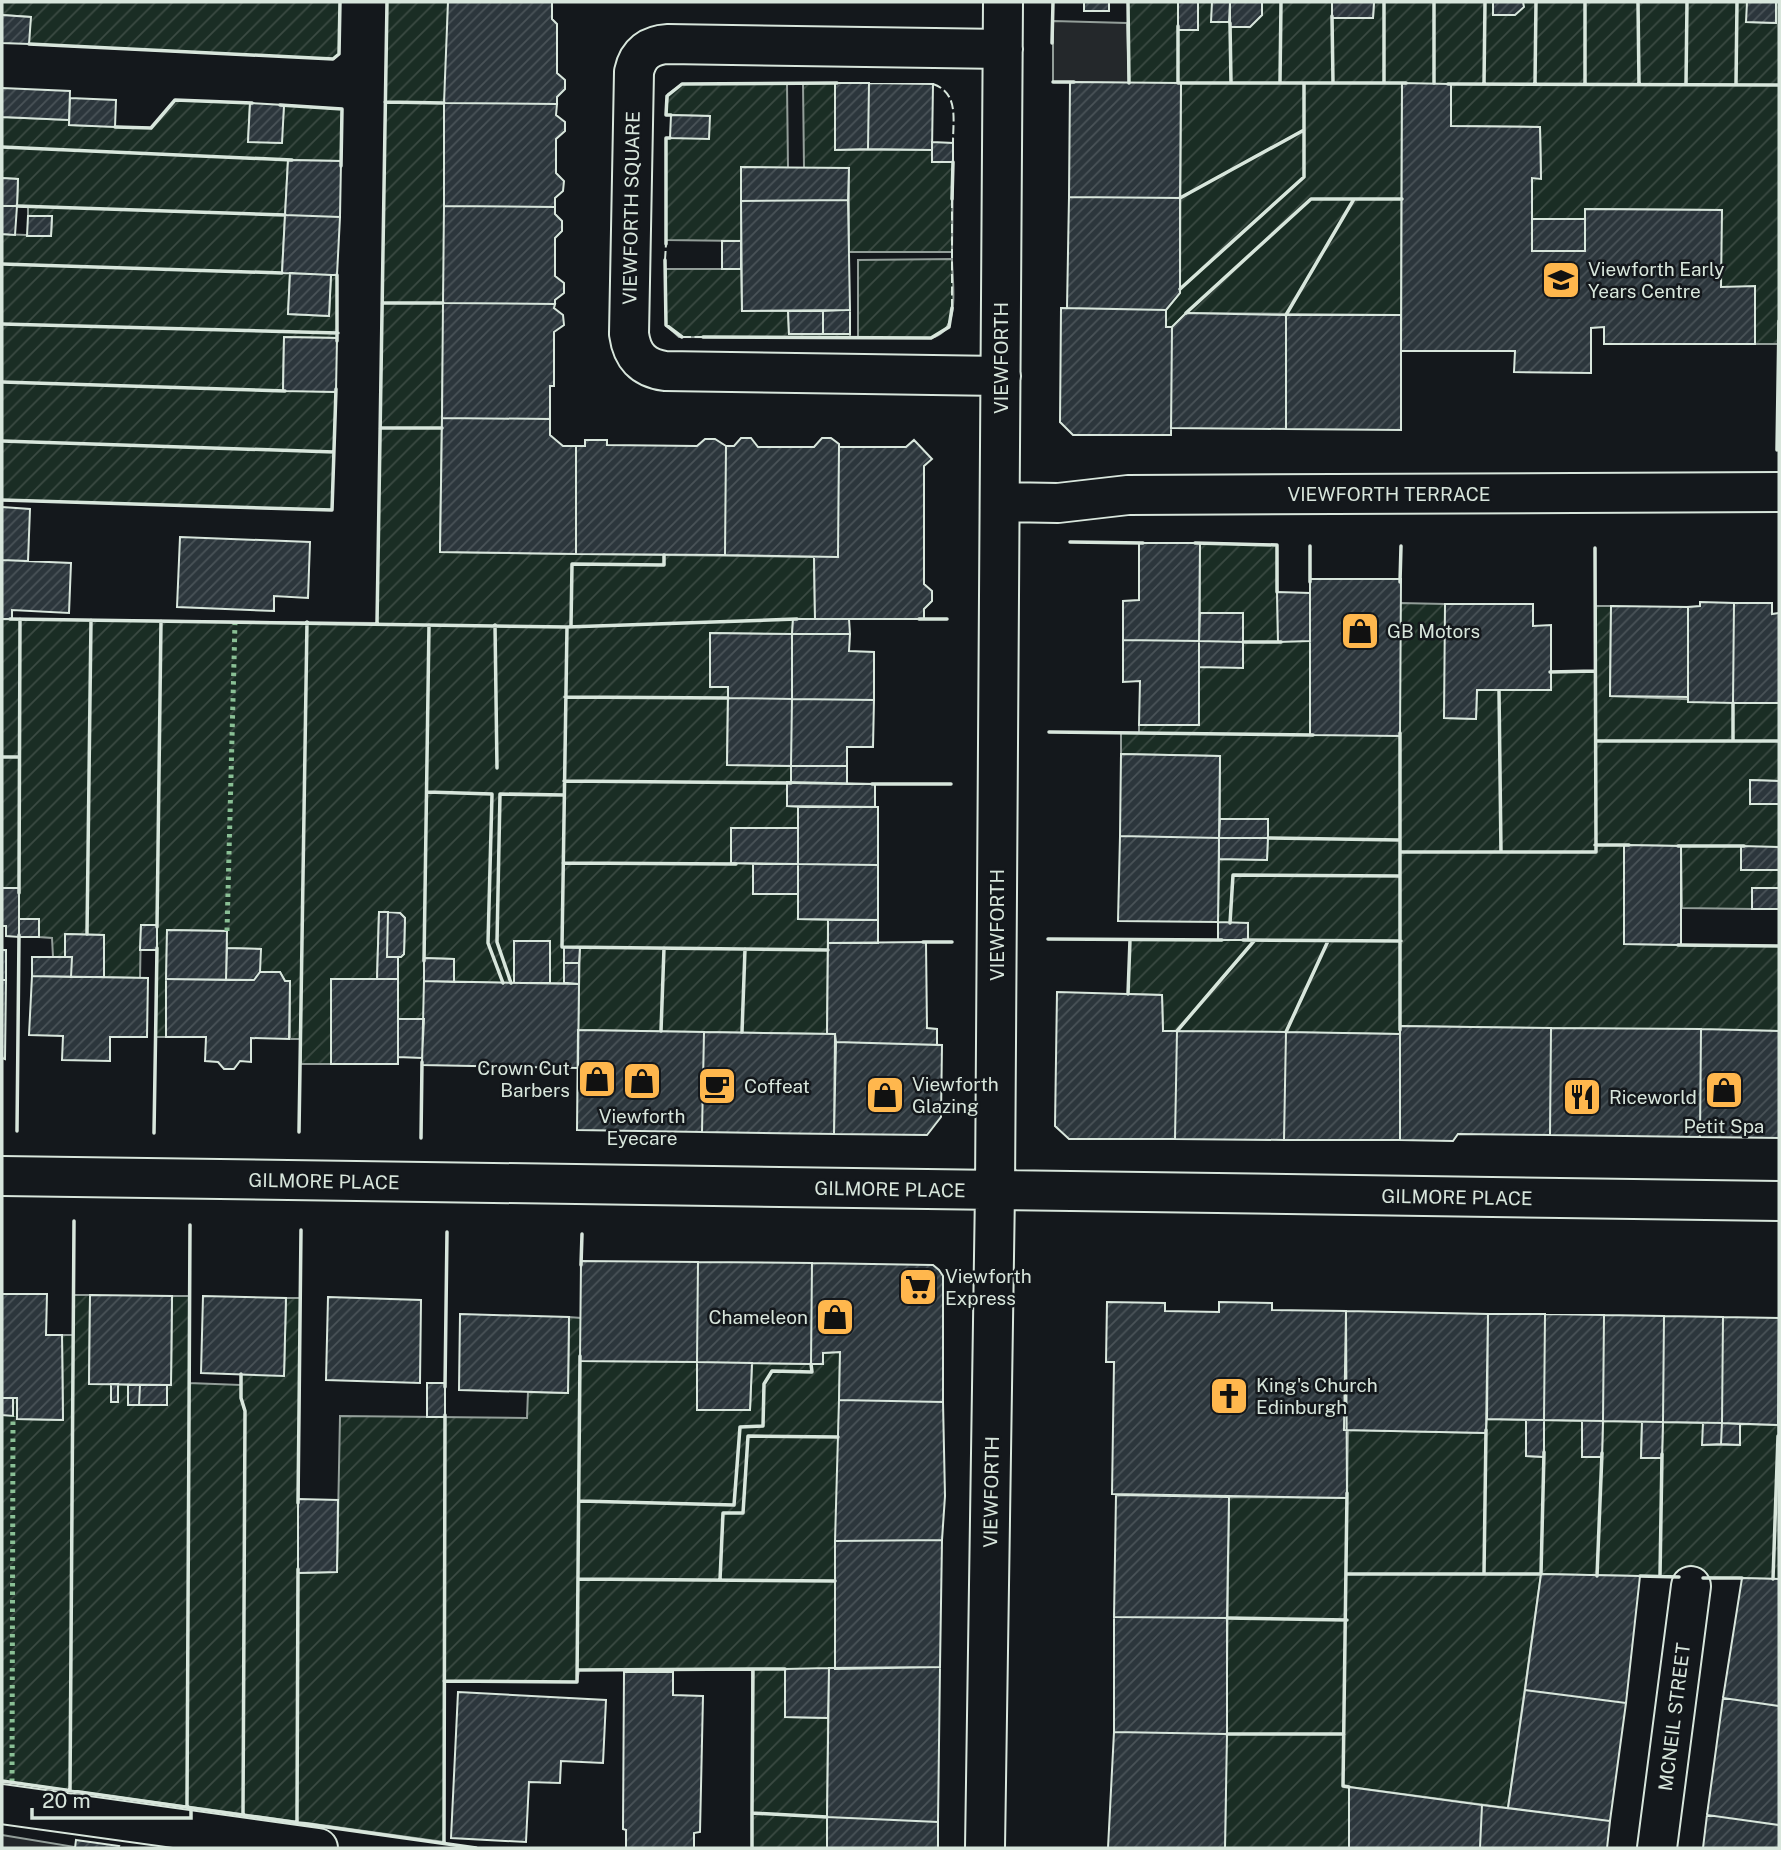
<svg xmlns="http://www.w3.org/2000/svg" width="1781" height="1850" font-family="'Public Sans',sans-serif">
	<defs>
		<pattern id="garden-furrows" width="10" height="10" patternUnits="userSpaceOnUse" patternTransform="scale(1.75)"><rect width="10" height="10" fill="#1a2d24"/><path d="M-1 1l2-2M0 10L10 0M9 11l2-2" fill="none" stroke="#3b4b43"/></pattern>
		<pattern id="building-hatch" width="6" height="6" patternUnits="userSpaceOnUse" patternTransform="scale(1.75)"><rect width="6" height="6" fill="#2c363c"/><path d="M-1 1l2-2M0 6l6-6M5 7l2-2" fill="none" stroke="#4a5358"/></pattern>
	</defs>
	<rect width="100%" height="100%" fill="#14181c"/>
	<path fill="url(#garden-furrows)" stroke="#939e99" stroke-width="2" d="M2 2H340L339 54 333 59 29 44 30 17 2 15Z
		M387 2H448L440 552 814 557 815 619H793L792 634 711 633 710 686 728 687 727 765 791 766V783H787V806L798 807V828H731V863L753 864 754 894H798V919L828 920 827 1034 578 1030 580 947H564V983H550V941H515L514 983 454 982V959L424 958V1019H398V957L404 954 405 918 400 913 379 912 377 979H331V1064H301L300 1039H290V981H285L280 972H260V949L227 948 226 931 167 930 166 1037H156L157 925H141L140 978 104 977V935L65 934V957H53L52 938 39 937V919H19V888H2V619L377 623Z
		M1128 2H1178V30H1197L1198 2H1212V22H1229L1231 27 1262 15V2H1332L1333 18H1373L1374 2H1493V14L1523 7V2H1747V22L1776 23V2H1779V344H1755V287H1721V210L1586 209 1585 219H1532V178H1541L1540 127 1451 126 1450 84H1402L1401 315 1186 313 1172 327H1166V310L1180 293 1181 83H1129Z
		M803 83H835V150H932V162H953L952 252H849V169L804 168Z
		M682 84H787L788 168 741 167V241L666 240V138H709V116L666 115 668 94Z
		M175 100 250 103 248 141 281 143 284 105 342 109 341 161 288 160 282 272 290 273 288 314 329 316 331 275H337V338L284 337 283 390 336 392 332 510 2 500V234L51 236 52 217 28 216V207L17 206 18 179 2 178V117L69 120V125L151 128Z
		M952 259C952 284 962 331 931 338H858V260Z
		M666 269H741L742 311H788L789 334H850V338L679 337 666 325Z
		M1200 543 1277 545 1278 641H1310L1311 735H1400V603L1445 604V718L1476 719 1477 690H1550V672L1595 671V606H1611L1610 696 1779 703V781L1750 780V804H1779V847H1741V870H1779V888H1752V909L1682 908 1681 846 1624 845 1625 944 1779 946V1031L1401 1026 1400 1034 1163 1031 1162 995 1128 994 1130 940H1247L1218 922 1219 859 1267 860 1268 820 1220 819V756L1121 754V733H1139V725H1198L1199 667H1243V613H1200Z
		M73 1295H90L89 1384H111V1402H117L118 1384 128 1385V1405H167V1385L171 1384 172 1296H189V1383L241 1385V1374L284 1375 286 1298H300L298 1573 337 1572 340 1416 527 1418 528 1392 568 1393 569 1317 581 1318V1361L697 1362V1410H750L752 1363 822 1364 823 1353 840 1352 835 1669H785L786 1717 828 1718 827 1848H752V1669L579 1670 577 1682 444 1681V1842L2 1781V1415H13V1398H17L18 1419 63 1420 62 1335H73Z
		M1487 1419 1526 1420V1456L1543 1457 1544 1420 1582 1421V1457H1602L1603 1421 1642 1422 1641 1458H1662L1663 1422 1703 1423V1445H1740V1424L1778 1425 1779 1579 1541 1574 1508 1808 1349 1787V1848H1225L1229 1497 1347 1498 1348 1430 1486 1433Z"/>
	<path fill="#24282b" stroke="#939e99" stroke-width="2" d="M1053 21 1127 23 1129 83 1053 82Z
		M2 1835 75 1847V1848H2Z"/>
	<path fill="url(#building-hatch)" stroke="#d8e6dc" stroke-width="2" d="M448 2H552V19L557 24V73L565 80V89L557 97V104L444 103Z
		M1084 2H1109V11H1084Z
		M1178 2H1198V30H1178Z
		M1212 2H1230L1229 22H1211Z
		M1230 2H1262V15L1250 27H1230Z
		M1332 2H1374L1373 18H1332Z
		M1493 2H1523L1524 7 1515 15H1493Z
		M1747 2H1776V23L1746 22Z
		M2 15 31 17 29 44 2 43Z
		M1070 82 1181 83 1180 198 1069 197Z
		M835 83H869L868 149 835 150Z
		M869 83 933 84 932 150 868 149Z
		M1402 83 1451 84V126L1540 127 1541 179 1532 178V251H1585V209L1722 210 1721 287 1755 286V344H1604V327L1591 328V373L1514 372 1515 351H1401Z
		M2 88 70 91 69 120 2 117Z
		M70 98 116 100 115 127 69 125Z
		M250 103 284 105 282 143 248 142Z
		M444 103 557 104 556 115 565 122V131L556 139V173L564 181 563 191 555 198V207L444 206Z
		M671 115 710 116 709 139 670 138Z
		M932 142 953 143V162H932Z
		M288 160 341 161 340 217 285 215Z
		M741 167 849 168 848 200 741 201Z
		M2 178 18 179 17 206H2Z
		M1069 197 1180 198V293L1166 310 1067 308Z
		M848 200 850 310 742 311 741 201Z
		M2 206H17L15 235 2 234Z
		M444 206 555 207V214L562 221V231L555 238V276L564 283V293L555 300V304L443 303Z
		M285 215 340 217 337 275 282 273Z
		M28 216H52L51 236H27Z
		M1532 219H1585V251H1532Z
		M722 241H741V269H722Z
		M290 273 331 275 329 316 288 314Z
		M443 303 555 304 554 308 563 315 564 325 554 332V386H550V419L442 418Z
		M1061 308 1166 310V327H1172L1171 435H1073L1060 422Z
		M850 310V334H823V311Z
		M788 311H823V334H789Z
		M1186 313 1286 315V429L1171 428 1172 327Z
		M1286 315H1401V430L1286 429Z
		M284 337 337 338 336 392 283 391Z
		M442 418 550 419V435L563 446H576V554L440 552Z
		M741 438H751L758 447H814L822 438H831L839 444 838 557 725 555 726 446H734Z
		M705 439H715L726 446 725 555 576 554V446H585V440H607V445L697 446Z
		M914 440 932 459 924 466V584L932 591V601L924 609V619H815L814 557H838L839 447H906Z
		M2 507 30 509 28 561 2 560Z
		M180 537 310 542 308 598 274 596V611L177 607Z
		M1139 543H1200L1199 641 1123 640V601L1139 600Z
		M2 560 71 563 69 613 12 610V619H2Z
		M1310 579H1401L1400 736 1310 735Z
		M1277 592 1310 593V641L1278 642Z
		M1700 602 1734 603 1733 703 1688 702V607L1700 606Z
		M1734 603H1772V614L1779 613V703H1733Z
		M1445 604H1533V626L1551 625V690H1477L1476 719 1444 718Z
		M1611 606 1688 607V697L1610 696Z
		M1200 613H1243V642L1199 641Z
		M793 619H849L850 634H792Z
		M710 633 792 634V699L728 698V687H710Z
		M792 634H850L849 651 874 652V700L792 699Z
		M1123 640 1199 641V725H1139L1140 681 1123 682Z
		M1199 641 1243 642V668L1199 667Z
		M728 698 792 699 791 766 727 765Z
		M792 699 874 700 873 747H847V766H791Z
		M1121 754 1220 756 1219 838 1120 836Z
		M791 766H847V784L791 783Z
		M1750 780 1779 781V804H1750Z
		M787 782 875 784V807L787 806Z
		M798 807H878V865L798 864Z
		M1220 819H1268V838H1219Z
		M731 828H798V864L731 863Z
		M1120 836 1219 838 1218 922 1118 921Z
		M1219 838H1268L1267 860 1219 859Z
		M1624 845 1681 846V945L1624 944Z
		M1741 846 1779 847V870H1741Z
		M753 864H798V894H753Z
		M798 864 878 865V920L798 919Z
		M2 888H19V937L6 936V926H2Z
		M1752 888H1779V909H1752Z
		M379 912H388L387 957H398V979H377Z
		M388 912 400 913 405 918 404 954 401 957H387Z
		M19 919H39V937H19Z
		M828 920H878V943H828Z
		M1218 922 1248 923V940H1218Z
		M141 925H157V950H140Z
		M167 930 227 931 226 980 166 979Z
		M65 934 104 935V977H71L72 957H65Z
		M514 941H550V983H514Z
		M926 942 927 1028 937 1029V1045L836 1042 835 1034H827L828 943Z
		M564 947H580L579 963H564Z
		M227 948 261 949 260 972 254 980H226Z
		M2 950H6V980H2Z
		M32 957H72L71 977 32 976Z
		M424 958 454 959V982L424 981Z
		M564 963H579V984L564 983Z
		M260 972H280L285 981H290L289 1039 251 1038V1062L240 1061 234 1069H224L218 1062 205 1061 206 1037H166V979L254 980Z
		M32 976 148 978 147 1037H110V1061L62 1060 63 1036 29 1035Z
		M331 979H398V1064H331Z
		M2 980H6L5 1059 2 1058Z
		M424 981 579 984 578 1068 422 1065Z
		M1057 992 1162 995 1163 1031H1177L1175 1139H1069L1055 1126Z
		M398 1019H424L422 1058 398 1057Z
		M1400 1026 1551 1028 1550 1135 1458 1134 1453 1141 1400 1140Z
		M1551 1028 1701 1029 1700 1137 1550 1135Z
		M1701 1029 1779 1031V1138L1700 1137Z
		M578 1030 704 1032 702 1132 577 1130Z
		M1177 1031 1286 1032 1284 1140 1175 1139Z
		M704 1032 835 1034 834 1134 702 1132Z
		M1286 1032 1400 1034V1140H1284Z
		M836 1042 942 1045 941 1117 927 1135 834 1134Z
		M581 1261 698 1262 697 1362 580 1361Z
		M698 1262 812 1263 811 1364 697 1362Z
		M812 1263 933 1265 939 1270 943 1276V1402L839 1400 840 1352 823 1353V1364H811Z
		M2 1294H47L46 1335H62L63 1420 17 1419V1398H2Z
		M90 1295 172 1296 171 1385 89 1384Z
		M203 1296 286 1298 284 1376 201 1373Z
		M328 1297 421 1300 420 1383 326 1380Z
		M1107 1302 1165 1303V1311L1219 1312V1302L1272 1303V1310L1346 1311 1347 1498 1112 1494 1114 1362H1106Z
		M1346 1311 1488 1314 1486 1433 1344 1430Z
		M460 1314 569 1317 568 1393 459 1390Z
		M1488 1314H1545L1544 1420 1487 1419Z
		M1545 1314 1604 1315 1603 1421 1544 1420Z
		M1604 1315 1664 1316 1663 1422 1603 1421Z
		M1664 1316 1723 1317 1722 1423 1663 1422Z
		M1723 1317 1779 1318 1778 1425 1722 1423Z
		M697 1362 752 1363 750 1410H697Z
		M427 1383H445V1417H427Z
		M111 1384H118V1402H111Z
		M128 1385H140L139 1405H128Z
		M140 1385H167V1405H139Z
		M2 1398H13V1416L2 1415Z
		M839 1400 943 1402 945 1496 942 1540 835 1541Z
		M1526 1420H1544V1457L1526 1456Z
		M1582 1421H1603L1602 1457H1582Z
		M1642 1422H1663L1662 1458H1641Z
		M1703 1423H1722L1721 1444 1702 1445Z
		M1722 1423 1740 1424V1445L1721 1444Z
		M1116 1495 1229 1497 1227 1618 1114 1617Z
		M298 1499 338 1500 337 1572 298 1573Z
		M942 1540 940 1667 835 1669V1541Z
		M1541 1574 1640 1576 1626 1703 1525 1690Z
		M1742 1578 1779 1579V1706L1723 1698Z
		M1114 1617 1227 1618V1734L1114 1732Z
		M940 1667 938 1822 827 1817 829 1668Z
		M829 1668 828 1718 785 1717V1669Z
		M624 1672H673V1695L703 1696 700 1832 694 1833V1848H626V1830L623 1829Z
		M1525 1690 1626 1703 1610 1821 1508 1808Z
		M458 1692 606 1700 603 1763 561 1761 560 1783 529 1782 526 1842 451 1838Z
		M1723 1698 1779 1706V1825L1707 1815Z
		M1114 1732 1227 1734 1225 1848H1108Z
		M1349 1787 1482 1805 1480 1848H1349Z
		M1482 1805 1610 1821 1607 1848H1480Z
		M1707 1815 1779 1825V1848H1703Z
		M827 1817 938 1822V1848H827Z
		M76 1840 119 1846 118 1848H75Z"/>
	<g fill="none" stroke-linecap="round" stroke-linejoin="round">
		<defs>
			<path id="minor" d="M1001 376 665 371C643 368 632 356 629 334L634 72C638 53 650 45 668 44L1003 49
				M1000 502 1058 503 1128 495 1779 492
				M2 1176 1779 1201
				M2 1804 318 1848
				M985 1848 995 1191 1003 2
				M1657 1848 1691 1586"/>
		</defs>
		<use href="#minor" stroke="#d8e6dc" stroke-width="42"/>
		<use href="#minor" stroke="#14181c" stroke-width="38"/>
		<path stroke="#8ac095" stroke-width="5" stroke-dasharray="3.5 5" stroke-linecap="butt" d="M227 931 235 622
			M12 1782 13 1416"/>
		<path stroke="#d8e6dc" stroke-width="2" stroke-dasharray="9 3.5" stroke-linecap="butt" d="M933 84C959 93 953 119 953 143
			M665 260 666 244
			M952 308V199
			M682 337H703"/>
		<path stroke="#d8e6dc" stroke-width="3.5" d="M1128 2 1129 83
			M1384 2V83
			M1638 2 1639 84
			M1332 16 1333 83
			M1230 23 1231 83
			M1052 43 1053 2
			M29 44 333 59 339 54 340 2
			M1053 82H1074
			M1280 82 1281 2
			M1178 83H1406
			M1178 83V26
			M1434 83V2
			M1535 83 1536 2
			M1448 84 1779 85
			M1484 84 1485 2
			M1585 84V2
			M1686 84 1687 2
			M1736 84 1737 2
			M385 102 444 103
			M280 105 342 109 341 166
			M671 115H666L667 96 682 84 837 83
			M115 127 151 128 175 100 252 103
			M2 147 292 160
			M1180 198 1304 130
			M952 199 953 162
			M17 206 285 215
			M666 244V138H670
			M665 260 666 325 682 337
			M2 264 282 273
			M1180 289 1304 177V83
			M382 303H443
			M1186 313 1311 199H1402
			M1286 315 1354 199
			M2 324 338 333
			M703 337 931 338 949 327 952 308
			M337 341V275
			M2 382 285 391
			M380 428H442
			M2 441 334 452
			M1777 450 1779 321
			M2 500 332 510 336 389
			M1070 542 1143 543
			M1195 543 1277 545V592
			M1310 582V546
			M1400 582 1401 546
			M10 619 567 627 797 619
			M919 619H947
			M377 624 387 2
			M495 625 497 768
			M571 626 572 564 664 565V555
			M567 627 562 947 828 950
			M1243 642H1281
			M1550 672 1595 671
			M1499 691 1501 852
			M565 697 728 698
			M1733 703V741
			M1049 732 1313 735
			M1596 741H1779
			M2 757H19
			M564 781 791 783
			M872 784H951
			M427 792 492 794 488 943 503 983
			M1268 838 1400 840
			M1595 845H1629
			M1678 846H1744
			M1400 852H1596L1595 548
			M563 863 736 864
			M19 893 20 619
			M1230 923 1233 875 1400 876
			M157 927 161 621
			M87 934 91 620
			M1048 939 1222 940
			M1243 940 1401 941
			M923 942H952
			M1678 945 1779 946
			M424 961 429 625
			M511 983 497 942 500 794 564 795
			M1128 994 1130 940
			M1400 1030V733
			M661 1031 664 948
			M1177 1031 1254 941
			M742 1032 745 949
			M1286 1032 1328 941
			M17 1131 19 935
			M299 1132 307 622
			M154 1133 157 948
			M421 1138 422 1062
			M581 1265 582 1234
			M241 1374V1398L245 1411 243 1815
			M445 1387 447 1232
			M1347 1493 1343 1786 1349 1787
			M580 1501 734 1505 740 1427 763 1426 764 1384 772 1371 812 1372 811 1364
			M298 1503 301 1230
			M1348 1574H1541L1544 1452
			M1484 1574 1486 1430
			M1597 1576 1602 1453
			M1640 1576 1679 1577
			M1660 1576 1662 1454
			M1703 1578H1742
			M579 1579 835 1581
			M1773 1579 1778 1436
			M720 1580 723 1513H743L748 1436 838 1437
			M1227 1618 1347 1620
			M578 1670 753 1669
			M444 1681 577 1682 580 1356
			M1227 1734H1344
			M2 1781 476 1848
			M70 1790 74 1221
			M187 1806 190 1225
			M752 1813 753 1669H785
			M297 1822 298 1569
			M444 1842 445 1415
			M752 1848V1813L827 1817"/>
	</g>
	<defs>
		<symbol id="school-square" viewBox="-11 -11 22 22"><rect x="-9" y="-9" width="18" height="18" rx="4" fill="#ffb74d" stroke="#14181c"/><path d="M0-5L7-2L0 1L-7-2ZM-4 1L0 2.5L4 1V4Q0 6-4 4Z" fill="#111"/></symbol>
		<symbol id="shop-square" viewBox="-11 -11 22 22"><rect x="-9" y="-9" width="18" height="18" rx="4" fill="#ffb74d" stroke="#14181c"/><path d="M-5-2.5h2.3a2.7 3.5 0 0 1 5.4 0H5L5.5 6h-11ZM-1.5-2.5h3a1.5 2.3 0 0 0-3 0Z" fill="#111"/></symbol>
		<symbol id="cafe-square" viewBox="-11 -11 22 22"><rect x="-9" y="-9" width="18" height="18" rx="4" fill="#ffb74d" stroke="#14181c"/><path d="M-5.5-4.5H6V0H3Q3 3.5 0 3.5H-2.5Q-5.5 3.5-5.5 0ZM3-3.2v2h1.7v-2ZM-6 4.5H4V6H-6Z" fill="#111"/></symbol>
		<symbol id="restaurant-square" viewBox="-11 -11 22 22"><rect x="-9" y="-9" width="18" height="18" rx="4" fill="#ffb74d" stroke="#14181c"/><path d="M-5-6h1v4h1v-4h1v4h1v-4h1v5L-1.5 .5V6h-2V.5L-5-1ZM5-6V6H3V1.5H1.5Q1.5-4 5-6Z" fill="#111"/></symbol>
		<symbol id="supermarket-square" viewBox="-11 -11 22 22"><rect x="-9" y="-9" width="18" height="18" rx="4" fill="#ffb74d" stroke="#14181c"/><path d="M-6-5.5h2.5l.6 2H6L4.5 2H-2.5L-4.4-4H-6ZM-1.5 3.2a1.3 1.3 0 1 0 .1 0ZM3 3.2a1.3 1.3 0 1 0 .1 0Z" fill="#111"/></symbol>
		<symbol id="church-square" viewBox="-11 -11 22 22"><rect x="-9" y="-9" width="18" height="18" rx="4" fill="#ffb74d" stroke="#14181c"/><path d="M-1.2-6h2.4v3.5h3.3v2.4h-3.3V6h-2.4V-.1h-3.3v-2.4h3.3Z" fill="#111"/></symbol>
	</defs>
	<g fill-rule="evenodd">
		<use href="#school-square" x="1539" y="258" width="44" height="44"/>
		<use href="#shop-square" x="1338" y="609" width="44" height="44"/>
		<use href="#shop-square" x="575" y="1057" width="44" height="44"/>
		<use href="#shop-square" x="620" y="1059" width="44" height="44"/>
		<use href="#cafe-square" x="695" y="1064" width="44" height="44"/>
		<use href="#shop-square" x="1702" y="1068" width="44" height="44"/>
		<use href="#shop-square" x="863" y="1073" width="44" height="44"/>
		<use href="#restaurant-square" x="1560" y="1075" width="44" height="44"/>
		<use href="#supermarket-square" x="896" y="1265" width="44" height="44"/>
		<use href="#shop-square" x="813" y="1295" width="44" height="44"/>
		<use href="#church-square" x="1207" y="1374" width="44" height="44"/>
	</g>
	<g text-anchor="middle" stroke-width="5" stroke-linejoin="round" paint-order="stroke">
		<g font-size="19" fill="#d8e6dc" stroke="#14181c">
			<text transform="translate(631 208) rotate(-89)" y="7">VIEWFORTH SQUARE</text>
			<text transform="translate(1001 358) rotate(-90)" y="7">VIEWFORTH</text>
			<text x="1389" y="501">VIEWFORTH TERRACE</text>
			<text transform="translate(997 925) rotate(-90)" y="7">VIEWFORTH</text>
			<text transform="translate(324 1181) rotate(1)" y="7">GILMORE PLACE</text>
			<text transform="translate(890 1189) rotate(1)" y="7">GILMORE PLACE</text>
			<text transform="translate(1457 1197) rotate(1)" y="7">GILMORE PLACE</text>
			<text transform="translate(991 1492) rotate(-89)" y="7">VIEWFORTH</text>
			<text transform="translate(1674 1717) rotate(-83)" y="7">MCNEIL STREET</text>
		</g>
		<g font-size="19" fill="#d8e6dc" stroke="#14181c" text-anchor="start">
			<text x="1588" y="276">Viewforth Early<tspan x="1588" dy="22">Years Centre</tspan></text>
			<text x="1387" y="638">GB Motors</text>
			<text x="570" y="1075" text-anchor="end">Crown Cut<tspan x="570" dy="22">Barbers</tspan></text>
			<text x="912" y="1091">Viewforth<tspan x="912" dy="22">Glazing</tspan></text>
			<text x="744" y="1093">Coffeat</text>
			<text x="1609" y="1104">Riceworld</text>
			<text x="642" y="1123" text-anchor="middle">Viewforth<tspan x="642" dy="22">Eyecare</tspan></text>
			<text x="1724" y="1133" text-anchor="middle">Petit Spa</text>
			<text x="945" y="1283">Viewforth<tspan x="945" dy="22">Express</tspan></text>
			<text x="808" y="1324" text-anchor="end">Chameleon</text>
			<text x="1256" y="1392">King's Church<tspan x="1256" dy="22">Edinburgh</tspan></text>
		</g>
	</g>
	<rect width="1781" height="1850" fill="none" stroke="#d8e6dc" stroke-width="7"/>
	<path d="M32 1808v10h159v-10" fill="none" stroke="#d8e6dc" stroke-width="3.5"/>
	<text x="42" y="1808" font-size="21" fill="#d8e6dc" stroke="#14181c" stroke-width="5" paint-order="stroke">20 m</text>
</svg>
